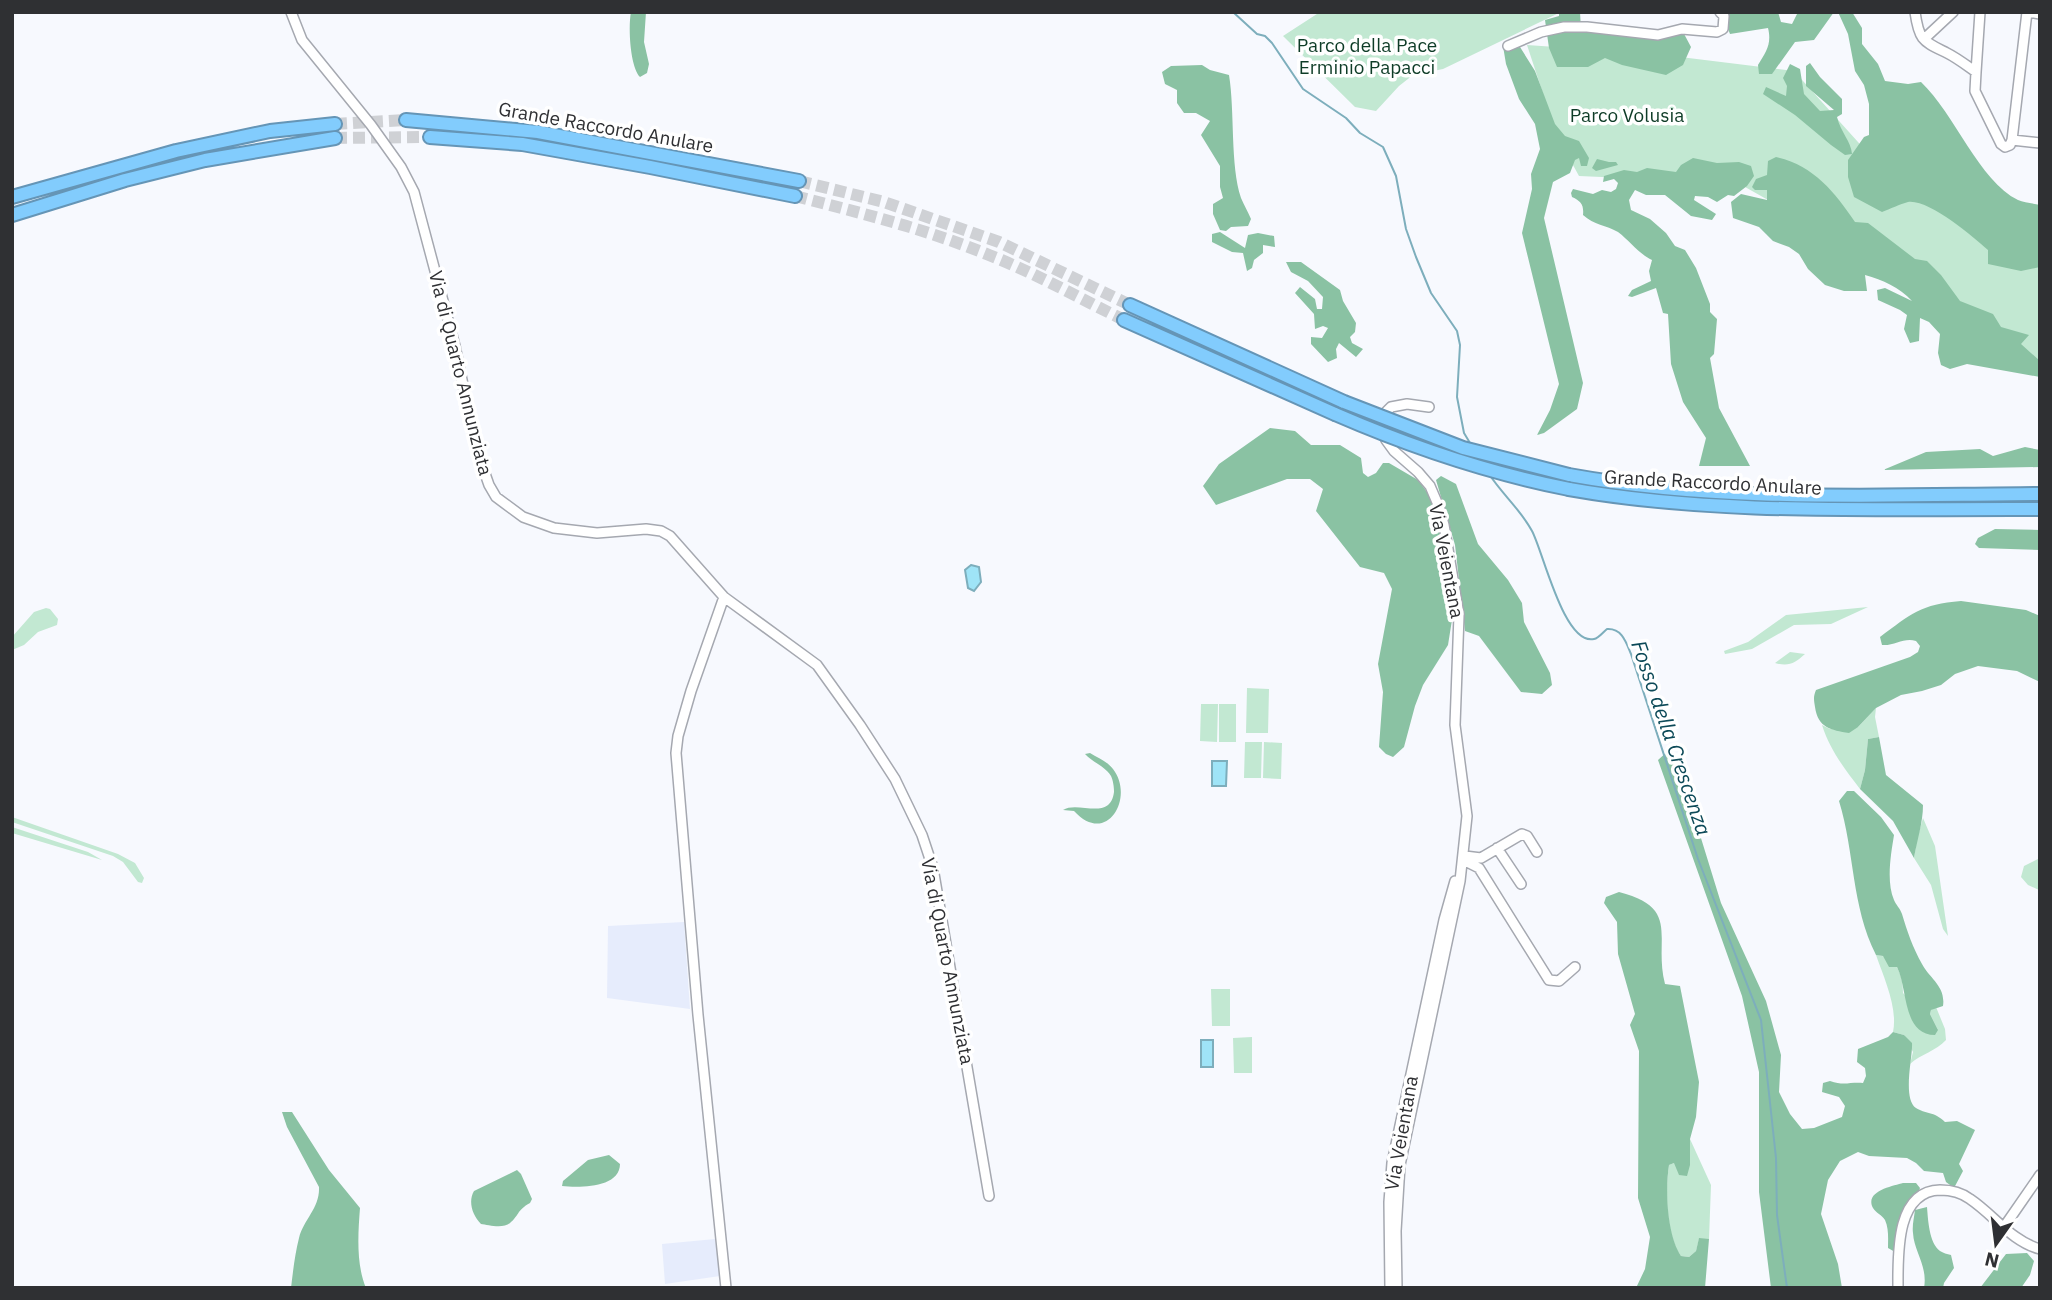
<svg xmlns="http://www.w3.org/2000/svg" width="2052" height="1300" font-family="'IBM Plex Sans',sans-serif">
	<rect width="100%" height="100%" fill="#f7f9fe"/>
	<path fill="#e6ecfc" d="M684 922 690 1009 607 998 608 926Z
		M715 1239 720 1276 665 1284 662 1244Z"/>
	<path fill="#c2e8d2" d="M1320 12H1561L1443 69 1413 75 1399 86 1376 111 1355 107 1283 36Z
		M1527 45 1656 54 1794 71 1867 152 2040 249V369L1882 264 1738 183 1579 176 1557 136Z
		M1868 607 1831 624 1794 625 1752 649 1725 654 1724 651 1748 642 1786 615Z
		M46 608 50 609 58 619 57 625 38 632 24 645 12 650V637L34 612Z
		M1790 652 1805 654C1795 663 1789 667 1775 663Z
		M1247 688 1269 689 1268 733H1246Z
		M1201 704H1218L1217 742 1200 741Z
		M1219 704H1236V742H1219Z
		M1876 708 1875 717 1879 737 1868 739 1865 770 1860 789C1844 768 1830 750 1822 725L1830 729 1858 727Z
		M1245 742H1262L1261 778H1244Z
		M1264 742 1282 743 1281 779 1263 778Z
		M12 817 118 854 135 863 144 878 142 883 138 882 123 862 113 856 12 822Z
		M1923 818 1935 846 1948 936 1943 929 1931 885 1914 858 1917 839Z
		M12 827 88 852 102 860 12 833Z
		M2040 858V890H2039L2028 885 2021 877 2024 866Z
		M1876 955C1897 956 1903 976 1903 993L1938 1030 1930 1014 1931 1010 1936 1007 1945 1029 1946 1040C1936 1051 1921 1054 1910 1064L1913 1052 1904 1035 1893 1032C1898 1008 1884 978 1876 955Z
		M1211 989H1230V1026H1212Z
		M1252 1037V1073H1234L1233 1038Z
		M1690 1139 1711 1185 1709 1239H1699L1696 1251 1689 1257 1681 1256C1666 1235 1665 1190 1669 1165L1674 1163 1690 1165Z"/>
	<path fill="#8ac2a3" d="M631 12H646L644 42 649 64 647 73 640 77C630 66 628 27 631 12Z
		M1559 12H1580L1581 29 1683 32 1691 47 1683 65 1666 75 1622 65 1605 58 1588 67H1557L1549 48 1545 20 1559 16Z
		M1713 12H1778L1781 22 1792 24 1798 12H1834L1814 40 1795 42 1772 74H1759L1758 65C1766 52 1772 44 1768 28L1730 34 1723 16Z
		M1838 12H1852L1862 28V44L1878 64 1885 81 1908 84 1921 82C1955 114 1979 181 2018 200 2024 203 2033 203 2040 205V267L2021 271 1988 264V250C1972 236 1929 199 1908 202 1900 204 1890 209 1882 212L1854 197 1848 177V160L1864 137 1869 135V104L1864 85 1855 71 1848 34Z
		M1511 39 1520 47 1535 71 1555 124 1565 136 1579 141 1589 158 1587 166H1581L1579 158 1575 160 1570 173 1553 182 1544 218 1583 383 1577 409 1544 433 1537 435 1550 410 1559 384 1522 233 1532 189 1531 174 1540 149 1535 124 1519 99 1506 64 1503 46Z
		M1810 63 1820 77 1842 99V114L1837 117C1841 133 1851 141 1852 154L1845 155 1831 145 1795 115 1763 94 1766 87 1786 96 1787 86 1783 78 1790 64 1800 69 1804 94 1820 111 1834 110 1806 86V66Z
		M1202 65 1210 70 1229 75C1235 112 1230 165 1241 198 1244 205 1248 212 1251 219L1248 226 1231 227 1226 231 1220 230 1213 214V204L1223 198 1220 187V166L1201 135 1210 121 1196 113H1184L1177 103V90L1165 84 1162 72 1171 66Z
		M1776 157C1813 165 1835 192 1855 222L1868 223 1915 259 1927 261 1941 275 1960 301 1993 314 2001 327 2029 335 2021 344 2040 361V377L1967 364 1950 369 1941 365 1938 353 1940 334 1929 322 1920 318 1919 341 1910 343 1904 329 1907 315 1900 310 1878 300 1877 290 1885 288 1912 301C1899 287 1883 280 1865 275L1867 291H1844L1825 285 1808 269 1799 254 1789 247 1773 241 1759 227 1733 218 1731 202 1741 194 1767 200V190H1755L1752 187 1756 179 1767 175 1768 161Z
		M1693 158 1717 163 1739 162 1751 166 1754 176 1747 186 1734 196 1728 195 1717 202 1708 197 1695 196 1694 200 1716 214 1712 220 1691 216 1665 195H1646L1635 190 1629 200 1631 210 1650 219 1666 233 1675 246 1685 250 1696 268 1710 304V312L1717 319 1714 354 1710 358 1719 408 1750 466H1699L1706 438 1683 402 1671 364 1668 314 1663 313 1656 288 1632 297 1628 296 1632 290 1651 281 1649 271 1652 260C1639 254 1630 241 1618 232 1606 225 1594 225 1583 215 1584 205 1581 201 1572 197L1571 193 1573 189 1593 194 1602 190 1611 192 1616 189 1618 183 1614 179 1603 182 1604 176 1624 170 1637 172 1647 168 1676 172 1681 165Z
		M1597 159 1609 162H1616L1618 165 1596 171 1592 168Z
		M1220 232 1245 248 1248 235 1258 233 1274 236 1275 247 1263 245V253L1254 260 1252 268 1247 271 1243 253 1232 252 1212 242V234Z
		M1286 262H1301L1340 290 1343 301 1356 323 1355 332 1350 337 1352 343 1363 349 1356 357 1339 343 1336 349 1337 358 1328 362 1311 344V337L1322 338 1328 328 1323 326 1315 329 1314 314 1295 293 1300 287 1315 299 1317 309H1322L1323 297 1308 281 1291 272Z
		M1270 428 1295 431 1311 445H1340L1361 458 1363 473 1368 477 1376 473 1383 463H1389L1418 480 1433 500 1455 601 1448 645 1423 685 1415 706 1404 747 1393 757 1386 754 1379 747 1383 692 1378 664 1392 589 1384 573 1360 567 1316 511 1323 489 1310 479H1287L1216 505 1203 486 1219 464Z
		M2025 447 2040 450V467L1883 470 1926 452 1980 449 1993 456Z
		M1441 476 1456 484 1478 544 1508 580 1522 603 1524 622 1550 673 1552 685 1542 694 1521 692 1479 636 1465 631 1455 545 1436 480Z
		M1995 529 2040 530V550L1979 548 1975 544 1978 538Z
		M1961 601 2026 610 2040 616V682L2017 671 1978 666 1955 674 1941 685 1922 691 1901 695 1876 708 1858 727 1849 733C1831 730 1818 728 1815 707 1814 700 1813 697 1816 690L1910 657 1918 652 1920 646 1916 641C1904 637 1895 646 1882 645L1880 637C1911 614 1921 604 1961 601Z
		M1879 737 1886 775 1923 805C1923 823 1917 840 1914 858L1893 821 1860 789 1865 770 1868 739Z
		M1668 751 1676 757 1721 903 1766 1001 1781 1055 1779 1092 1790 1114 1802 1129 1814 1128 1842 1117 1845 1106 1839 1097 1822 1092 1823 1083 1830 1081C1844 1086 1849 1082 1863 1083L1866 1076 1865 1068 1857 1062 1858 1049 1888 1037 1893 1032 1904 1035 1912 1043C1913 1057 1902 1098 1916 1108 1925 1114 1934 1111 1945 1122L1957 1121 1975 1130 1959 1164 1963 1171 1954 1188 1946 1182 1943 1173 1924 1171 1916 1163 1907 1158 1869 1156 1858 1152 1840 1161 1828 1180 1821 1214 1838 1264 1842 1288H1771L1759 1192V1072L1742 996 1658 760Z
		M1090 753C1098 758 1107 761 1113 769 1135 797 1107 847 1074 811L1063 810C1078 800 1110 822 1114 792 1114 787 1113 780 1111 776 1105 766 1092 762 1085 754Z
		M1847 791H1854L1881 817 1894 835C1891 854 1886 881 1894 900 1896 905 1900 908 1902 914 1907 931 1913 948 1922 964 1929 978 1946 986 1943 1006L1931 1010 1930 1014 1938 1030 1935 1035C1902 1035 1908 988 1897 967H1889L1883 956 1876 955C1851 905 1855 853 1839 801Z
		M1619 892C1682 908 1653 938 1665 984L1680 986 1699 1082 1696 1117 1690 1139V1165L1687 1176 1679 1175 1674 1163 1669 1165C1665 1190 1667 1235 1681 1256L1689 1257 1696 1251 1699 1238 1709 1239 1705 1288H1636L1645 1269 1650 1237 1638 1198 1639 1051 1630 1025 1635 1014 1618 954 1617 922 1604 903 1606 897Z
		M282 1112H292L329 1170 360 1208C358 1234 356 1264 366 1288H291C293 1271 295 1254 299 1238 304 1219 320 1208 319 1187L287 1127Z
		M609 1155 620 1164C620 1188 579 1188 562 1186L563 1181 588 1160Z
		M517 1170 521 1174 532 1199 530 1203C517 1210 518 1217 510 1223 503 1229 488 1225 481 1224 472 1215 468 1201 474 1191Z
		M1903 1183H1916L1920 1188 1895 1252 1888 1248C1888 1239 1889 1229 1885 1220 1882 1215 1876 1213 1873 1208 1864 1191 1893 1186 1903 1183Z
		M1927 1207C1928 1219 1929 1243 1940 1251 1943 1253 1947 1254 1951 1255L1954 1268 1944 1283 1943 1288H1924C1928 1266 1914 1252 1913 1233 1912 1226 1914 1218 1915 1210Z
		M2027 1253 2034 1261 2030 1275 2021 1288H1980L2006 1254Z"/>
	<path fill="#9fe4f7" stroke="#7daebc" stroke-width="2" d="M971 565 979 567 981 582 974 591 968 588 965 570Z
		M1212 761H1227L1226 786H1212Z
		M1201 1040H1213V1067H1201Z"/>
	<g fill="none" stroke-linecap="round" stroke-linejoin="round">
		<path stroke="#7daebc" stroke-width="2" d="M1233 12 1257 34 1265 36 1272 43 1303 89 1346 118 1360 133 1383 147 1396 176 1406 229 1416 257 1431 293 1457 331 1460 345 1457 397 1464 433 1470 443
			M1489 474C1502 494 1521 510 1532 531 1543 551 1564 646 1594 639 1599 638 1603 632 1607 629 1622 628 1626 642 1631 654L1698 859 1761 1020 1776 1158 1777 1215 1787 1288"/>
		<path stroke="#cfd1d5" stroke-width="12" stroke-dasharray="12 6" stroke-linecap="butt" d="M335 124 406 120
			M335 138 430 137
			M799 181 884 202 999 242 1130 305
			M795 196C861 213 926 229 989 255 1035 273 1079 298 1124 320"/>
		<defs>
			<path id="minor" d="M291 12 302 40 371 125 401 167 414 192 455 346 476 448 489 485 496 497 523 517 554 528 597 533 646 529 661 531 670 536 724 597 817 665 860 725 895 779 922 835 933 868 989 1196
				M1915 12C1919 41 1923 41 1947 53 1957 58 1966 65 1976 72L1975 91 2001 144 2005 147 2010 145 2012 140 2027 12
				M2028 12 2040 14
				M1924 39 1953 12
				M1508 46 1541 32 1564 27H1587L1658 35 1682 29 1717 32 1723 29 1724 16 1720 12
				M1976 72 1980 12
				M2012 140 2040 143
				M724 597 691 691 678 736 676 753 698 1015 726 1288
				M1497 848 1521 884
				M1465 856 1481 858 1522 834 1527 836 1537 852
				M1463 860 1479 868 1549 980 1559 981 1575 967
				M2004 1227 2040 1175
				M1390 1288 1389 1202 1392 1163 1444 920 1455 881
				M1397 1288 1396 1231 1400 1165 1460 881 1467 816 1455 725 1459 615 1444 525 1439 507 1430 486 1418 472 1394 451 1386 440 1381 426 1385 413 1391 407 1407 404 1429 407
				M1898 1288C1898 1256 1895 1191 1940 1190 1951 1190 1962 1193 1970 1199 1994 1215 2011 1241 2040 1249"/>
			<path id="highway" d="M406 120 538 132 799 181
				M430 137 522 144 650 167 795 196
				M12 197 176 151 270 131 335 124
				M12 215 125 180 205 160 335 138
				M1130 305 1344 402
				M1124 320 1335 414
				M1569 475C1724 503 1883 495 2040 494
				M1569 489C1720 516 1886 508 2040 509"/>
		</defs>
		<use href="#minor" stroke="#a5a8b0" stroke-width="12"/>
		<use href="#highway" stroke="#6595b6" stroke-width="16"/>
		<use href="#minor" stroke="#fff" stroke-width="9"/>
		<use href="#highway" stroke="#82ccfd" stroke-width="12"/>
		<defs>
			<path id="highway-bridge" d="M1344 402 1463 448 1569 475
				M1335 414C1411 447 1488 473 1569 489"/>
		</defs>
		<use href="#highway-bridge" stroke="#6595b6" stroke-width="16" stroke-linecap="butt"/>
		<use href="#highway-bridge" stroke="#82ccfd" stroke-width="12"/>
	</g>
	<g text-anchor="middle" stroke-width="7" stroke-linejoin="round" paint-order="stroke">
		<g font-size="19" fill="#0e3c27" stroke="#fff">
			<text x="1367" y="52">Parco della Pace<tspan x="1367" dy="22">Erminio Papacci</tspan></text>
			<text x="1627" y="122">Parco Volusia</text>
		</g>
		<g font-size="19" fill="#2f3033" stroke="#fff">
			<text transform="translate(606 127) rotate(10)" y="7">Grande Raccordo Anulare</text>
			<text transform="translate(461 373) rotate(76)" y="7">Via di Quarto Annunziata</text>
			<text transform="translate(1713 482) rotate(3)" y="7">Grande Raccordo Anulare</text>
			<text transform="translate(1447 561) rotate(79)" y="7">Via Veientana</text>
			<text transform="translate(948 961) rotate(79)" y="7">Via di Quarto Annunziata</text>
			<text transform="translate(1401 1133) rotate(-80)" y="7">Via Veientana</text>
		</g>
		<g font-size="21" font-style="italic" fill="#0d4a58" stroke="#fff">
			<text transform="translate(1671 738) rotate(71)" y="7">Fosso della Crescenza</text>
		</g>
	</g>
	<rect width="2052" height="1300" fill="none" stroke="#2f3033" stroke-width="28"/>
	<g transform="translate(1996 1244) rotate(194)" stroke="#ffffff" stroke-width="5" paint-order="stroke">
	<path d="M0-5L12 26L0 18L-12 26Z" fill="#2f3033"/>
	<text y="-10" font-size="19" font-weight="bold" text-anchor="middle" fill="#2f3033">N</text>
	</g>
</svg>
